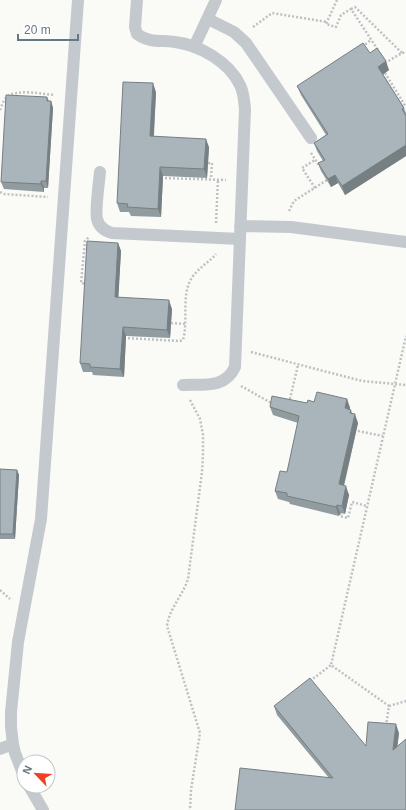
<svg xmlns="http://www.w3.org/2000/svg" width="406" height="810" font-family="Arial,sans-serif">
	<rect width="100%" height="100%" fill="#fafaf7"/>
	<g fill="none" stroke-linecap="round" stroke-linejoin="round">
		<path stroke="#bdc1c4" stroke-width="2.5" stroke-dasharray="2 2" stroke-linecap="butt" d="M337 0 326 24 336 27 341 15 351 9 378 50
			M351 9 355 7 402 53
			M253 27 272 13 327 22
			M362 47 371 40
			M385 63 402 53 406 52
			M385 73 406 107
			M0 110C2 105 4 99 8 96 19 89 42 94 55 95
			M311 153 320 167
			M208 163H212L211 179
			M161 178 226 180
			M315 188 302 168 315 160
			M0 192 4 194 48 197
			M289 211 294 201 327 180
			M216 223 218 179
			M88 284 81 283 85 241 89 237
			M171 323 185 324
			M124 338 180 341 183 340C189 320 180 294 193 276 200 267 209 262 216 254
			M251 352 362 381 406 385
			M241 386 273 404
			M190 400 200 419 203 435V454L202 472 188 579C183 595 169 609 167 626L200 733 191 790 190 810
			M289 403 298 365
			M358 431 383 436
			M340 513V516L348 518 352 502 367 506
			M0 590 10 599
			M310 681 331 665
			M389 706 406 701
			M386 726 389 706 331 665 406 336"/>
		<path stroke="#c3c9cc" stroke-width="12" d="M137 0 135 27 137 34C149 43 161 40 175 42 200 45 229 62 240 85 244 93 244 101 245 109L235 367C225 389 203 384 183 385
			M208 19 234 32 246 43 311 138
			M194 47 216 0
			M100 172C99 182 95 211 97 219 99 227 105 231 112 233L240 239
			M240 226 291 227 406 242
			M0 749 13 744
			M24 776 15 753 13 744 11 727V712L18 642 41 519 78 0
			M29 786 43 810"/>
	</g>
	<path fill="#919ca0" d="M370 53 389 70 383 74 404 108 406 113V156L345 195 338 183 331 187 321 171 318 163 323 161 317 151 314 143 326 135 301 95 297 86Z
		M156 92 154 136 209 147 207 178 163 176 161 217 131 216 129 212H120L117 203Z
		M47 97 49 101H51L53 108 48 188H44V192L4 189 1 182Z
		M118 243 121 251 118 297 172 309 170 338 126 336 124 377 93 375 92 372H83L80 363Z
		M347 399 350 408V409L358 423 344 486 349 495 345 514 340 513 339 516 290 504 289 502 278 499 275 491 287 472 298 423 273 415 270 407Z
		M0 469 17 470 19 475 15 539H0Z
		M274 706 366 746 399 733 397 746 406 810 329 778 277 715Z"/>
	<path fill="#767f82" d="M386 61 389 70 381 76 378 67Z
		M153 83 156 92 153 145 150 136Z
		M51 101 53 108 48 188 46 181Z
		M206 139 209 147 207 178 204 169Z
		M406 145V156L345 195 342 186Z
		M160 167 163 176 161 217 158 209Z
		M335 175 338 183 331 187 328 179Z
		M41 181 44 188V192L41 184Z
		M118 243 121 251 118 305 115 297Z
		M169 300 172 309 170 338 167 330Z
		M123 327 126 336 124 377 120 369Z
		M347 399 350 408 348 417 345 408Z
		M355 414 358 423 342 493 339 484Z
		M17 470 19 475 15 539 13 534Z
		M346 486 349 495 345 514 342 506Z
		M337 505 340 513 339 516 336 507Z
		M396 724 399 733 396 759 393 750Z"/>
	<path fill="#a9b5ba" stroke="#767f82" d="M363 43 370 53 377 48 386 61 378 67 404 108 402 109 406 116V145L342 186 335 175 328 179 318 163 325 160 314 143 328 134 297 86Z
		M123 82 153 83 150 136 206 139 204 169 160 167 158 209 127 207 128 204 117 203Z
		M6 95 47 97V101H51L46 181H41V184L1 182Z
		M87 241 118 243 115 297 169 300 167 330 123 327 120 369 90 367V364L80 363Z
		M317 392 347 399 345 408 351 410 350 413 355 414 339 484 346 486 342 506 337 505 336 507 287 496V493L275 491 280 471 287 472 299 416 270 407 272 396 307 403 308 400 314 402Z
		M0 469 17 470 13 534H0Z
		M310 678 366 746 368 722 396 724 393 750 406 739V810H235L240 768 333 778 274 706Z"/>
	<g transform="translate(36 774) rotate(295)"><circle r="19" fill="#ffffff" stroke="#c1c9ce"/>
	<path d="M0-3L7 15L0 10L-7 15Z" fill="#ef4022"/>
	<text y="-6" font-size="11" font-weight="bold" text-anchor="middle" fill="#637985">N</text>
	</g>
	<path d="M18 34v6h60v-6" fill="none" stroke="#637985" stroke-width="2"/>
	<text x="24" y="34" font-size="12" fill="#637985" stroke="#ffffff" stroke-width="3" paint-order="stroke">20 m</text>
</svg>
